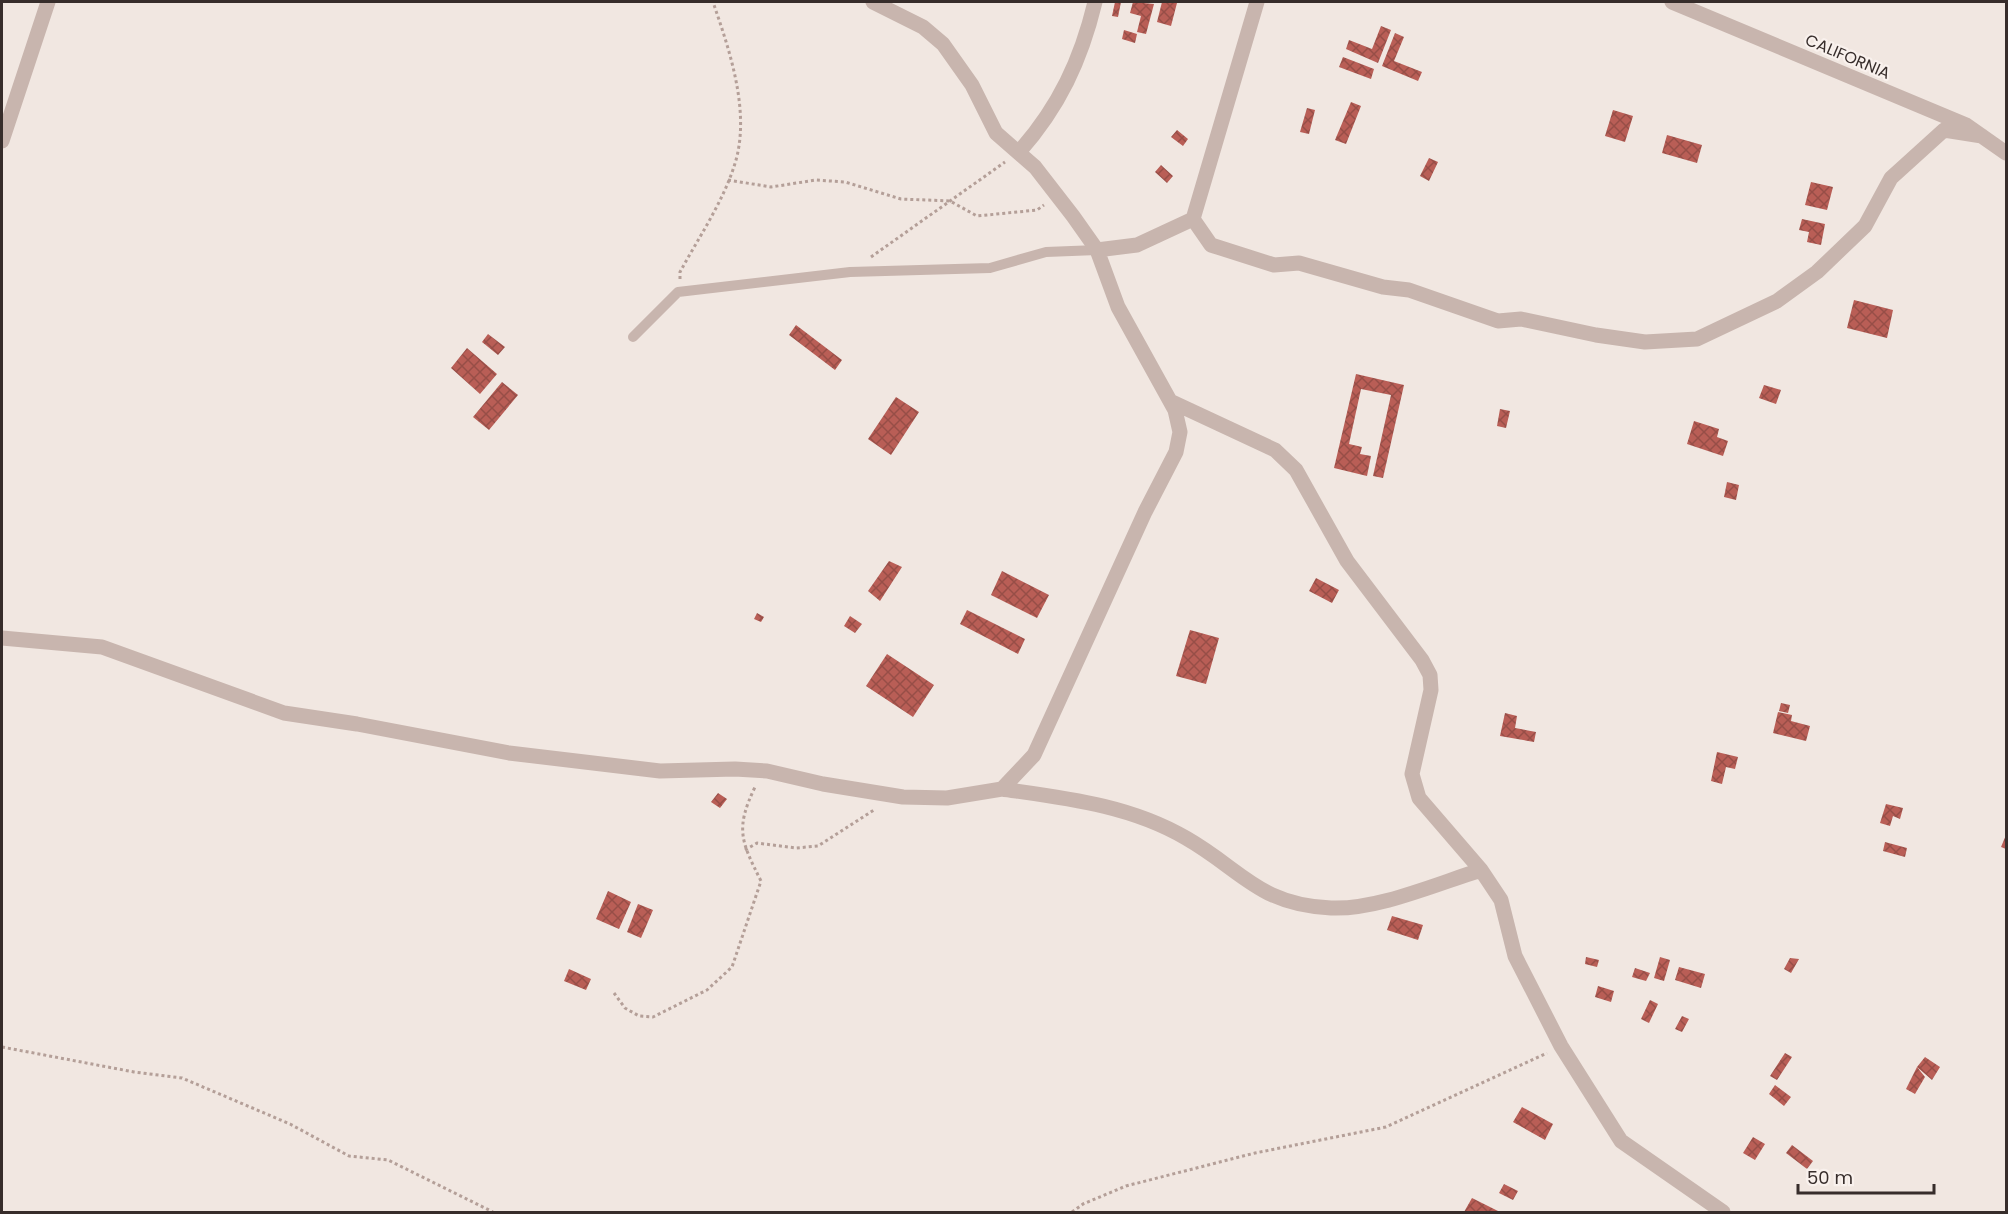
<svg xmlns="http://www.w3.org/2000/svg" width="2008" height="1214" font-family="Poppins,sans-serif">
	<defs>
		<pattern id="building-cross-hatch" width="8" height="8" patternUnits="userSpaceOnUse" patternTransform="scale(1.5)"><rect width="8" height="8" fill="#b95e56"/><path d="M0 0l8 8M0 8l8-8" fill="none" stroke="#974e47"/></pattern>
	</defs>
	<rect width="100%" height="100%" fill="#f1e7e1"/>
	<path fill="url(#building-cross-hatch)" d="M1115 2H1121L1118 17 1112 16Z
		M1133 2 1154 4 1146 34 1137 32 1141 16 1130 13Z
		M1162 2 1177 3 1171 26 1157 22Z
		M1381 26 1391 30 1378 63 1346 49 1349 40 1372 49Z
		M1124 30 1137 34 1135 43 1122 39Z
		M1395 33 1404 37 1394 61 1422 72 1418 81 1382 66Z
		M1343 57 1374 69 1371 79 1339 67Z
		M1351 102 1361 106 1346 144 1335 140Z
		M1307 108 1315 110 1309 134 1300 132Z
		M1613 110 1633 116 1625 142 1605 136Z
		M1177 130 1188 139 1183 146 1171 137Z
		M1667 135 1702 145 1697 163 1662 153Z
		M1429 158 1438 162 1429 181 1420 176Z
		M1161 165 1173 176 1167 183 1155 172Z
		M1811 182 1833 187 1827 210 1805 205Z
		M1802 219 1825 224 1821 245 1807 242 1809 232 1799 230Z
		M1854 300 1893 310 1887 338 1847 328Z
		M796 325 842 360 835 370 789 335Z
		M488 334 505 347 498 355 482 342Z
		M467 348 497 374 480 394 451 368Z
		M1356 374 1404 385 1383 478 1373 476 1391 395 1361 389 1349 444 1362 447 1360 454 1371 456 1367 476 1334 468Z
		M502 382 518 395 489 430 473 417Z
		M1764 385 1781 390 1776 404 1759 398Z
		M896 397 919 412 891 455 868 439Z
		M1500 409 1510 411 1506 428 1497 426Z
		M1694 421 1719 429 1717 437 1728 441 1723 456 1687 444Z
		M1727 482 1739 485 1736 500 1724 497Z
		M889 561 902 567 880 601 868 591Z
		M1002 571 1049 595 1037 618 991 595Z
		M1316 578 1339 590 1332 603 1309 591Z
		M967 610 1025 639 1018 654 960 624Z
		M757 613 764 617 761 622 754 619Z
		M850 616 862 624 855 633 844 626Z
		M1190 630 1219 638 1206 684 1176 676Z
		M887 654 934 685 913 717 866 686Z
		M1781 703 1790 705 1788 713 1779 711Z
		M1778 712 1792 715 1791 721 1810 726 1806 741 1773 733Z
		M1505 713 1517 716 1515 728 1536 732 1534 742 1500 736Z
		M1717 752 1738 757 1735 769 1726 767 1722 784 1711 781Z
		M718 793 727 799 720 808 711 802Z
		M1886 804 1903 808 1900 819 1893 816 1890 826 1880 823Z
		M2006 835V849L2001 847Z
		M1885 842 1907 848 1905 857 1883 851Z
		M608 891 631 902 619 929 596 919Z
		M638 904 653 910 641 938 627 932Z
		M1392 916 1423 925 1418 940 1387 930Z
		M1586 957 1599 960 1597 967 1585 964Z
		M1660 957 1670 960 1664 981 1654 978Z
		M1790 958 1799 959 1791 973 1784 969Z
		M1679 967 1705 974 1701 988 1675 980Z
		M1635 968 1650 973 1646 981 1632 977Z
		M569 969 591 979 586 990 564 981Z
		M1598 986 1614 991 1611 1002 1595 997Z
		M1650 1000 1658 1004 1649 1023 1641 1019Z
		M1682 1016 1689 1019 1682 1032 1675 1029Z
		M1785 1053 1792 1057 1777 1080 1770 1076Z
		M1925 1057 1940 1067 1932 1080 1917 1067 1925 1077 1915 1094 1906 1089 1917 1067Z
		M1775 1085 1791 1097 1784 1106 1769 1094Z
		M1522 1107 1553 1124 1545 1140 1513 1122Z
		M1753 1137 1765 1144 1755 1160 1743 1153Z
		M1792 1145 1813 1161 1807 1169 1786 1153Z
		M1504 1184 1518 1191 1513 1200 1499 1193Z
		M1472 1198 1500 1212H1464Z"/>
	<g fill="none" stroke-linecap="round" stroke-linejoin="round">
		<path stroke="#b49f98" stroke-width="3" stroke-dasharray="3 3" stroke-linecap="butt" d="M728 180 771 187 816 180 845 182 901 199 950 201 977 216 1037 210 1044 205
			M871 257 1005 162
			M680 279V272C699 237 725 199 736 160 750 109 729 49 713 2
			M745 850 757 843 796 848 818 846 874 810
			M614 993 625 1008 639 1016 653 1017 707 990 732 967 761 881C741 841 735 829 755 787
			M2 1047 134 1072 182 1078 290 1124 349 1156 388 1160 493 1212
			M1072 1212 1083 1204 1126 1186 1255 1153 1386 1127 1547 1053"/>
		<path stroke="#c8b5ae" stroke-width="10" d="M633 337 678 292 850 272 990 268 1046 252 1097 250"/>
		<path stroke="#c8b5ae" stroke-width="15" d="M1672 2 1966 125 2006 153
			M2 141 48 2
			M1019 152C1059 107 1081 60 1095 2
			M1193 219 1211 245 1274 265 1299 263 1383 287 1409 290 1498 321 1521 319 1596 335 1645 342 1697 339 1777 301 1817 272 1865 226 1891 178 1944 130 1982 136
			M1097 250 1137 245 1193 219 1257 2
			M1170 401 1275 450 1296 470 1347 561 1422 660 1430 675 1431 690 1412 774 1419 798 1481 870 1501 900 1515 956 1561 1046 1621 1141 1723 1212
			M2 638 102 647 284 713 357 724 509 753 660 771 735 769 767 771 823 784 903 797 947 798 1002 789 1034 755 1145 512 1176 452 1180 432 1175 410 1118 307 1097 250 1073 216 1035 167 996 133 972 85 943 44 923 27 873 2
			M1002 789C1065 798 1130 805 1186 838 1242 870 1259 905 1331 908 1377 910 1436 884 1481 870"/>
	</g>
	<g text-anchor="middle" stroke-width="4.5" stroke-linejoin="round" paint-order="stroke">
		<g font-size="16" fill="#372d2b" stroke="#f9f1ed">
			<text transform="translate(1848 56) rotate(23)" y="6">CALIFORNIA</text>
		</g>
	</g>
	<rect width="2008" height="1214" fill="none" stroke="#372d2b" stroke-width="6"/>
	<path d="M1798 1184v9h136v-9" fill="none" stroke="#372d2b" stroke-width="3"/>
	<text x="1807" y="1184" font-size="18" fill="#372d2b" stroke="#f9f1ed" stroke-width="4.5" paint-order="stroke">50 m</text>
</svg>
